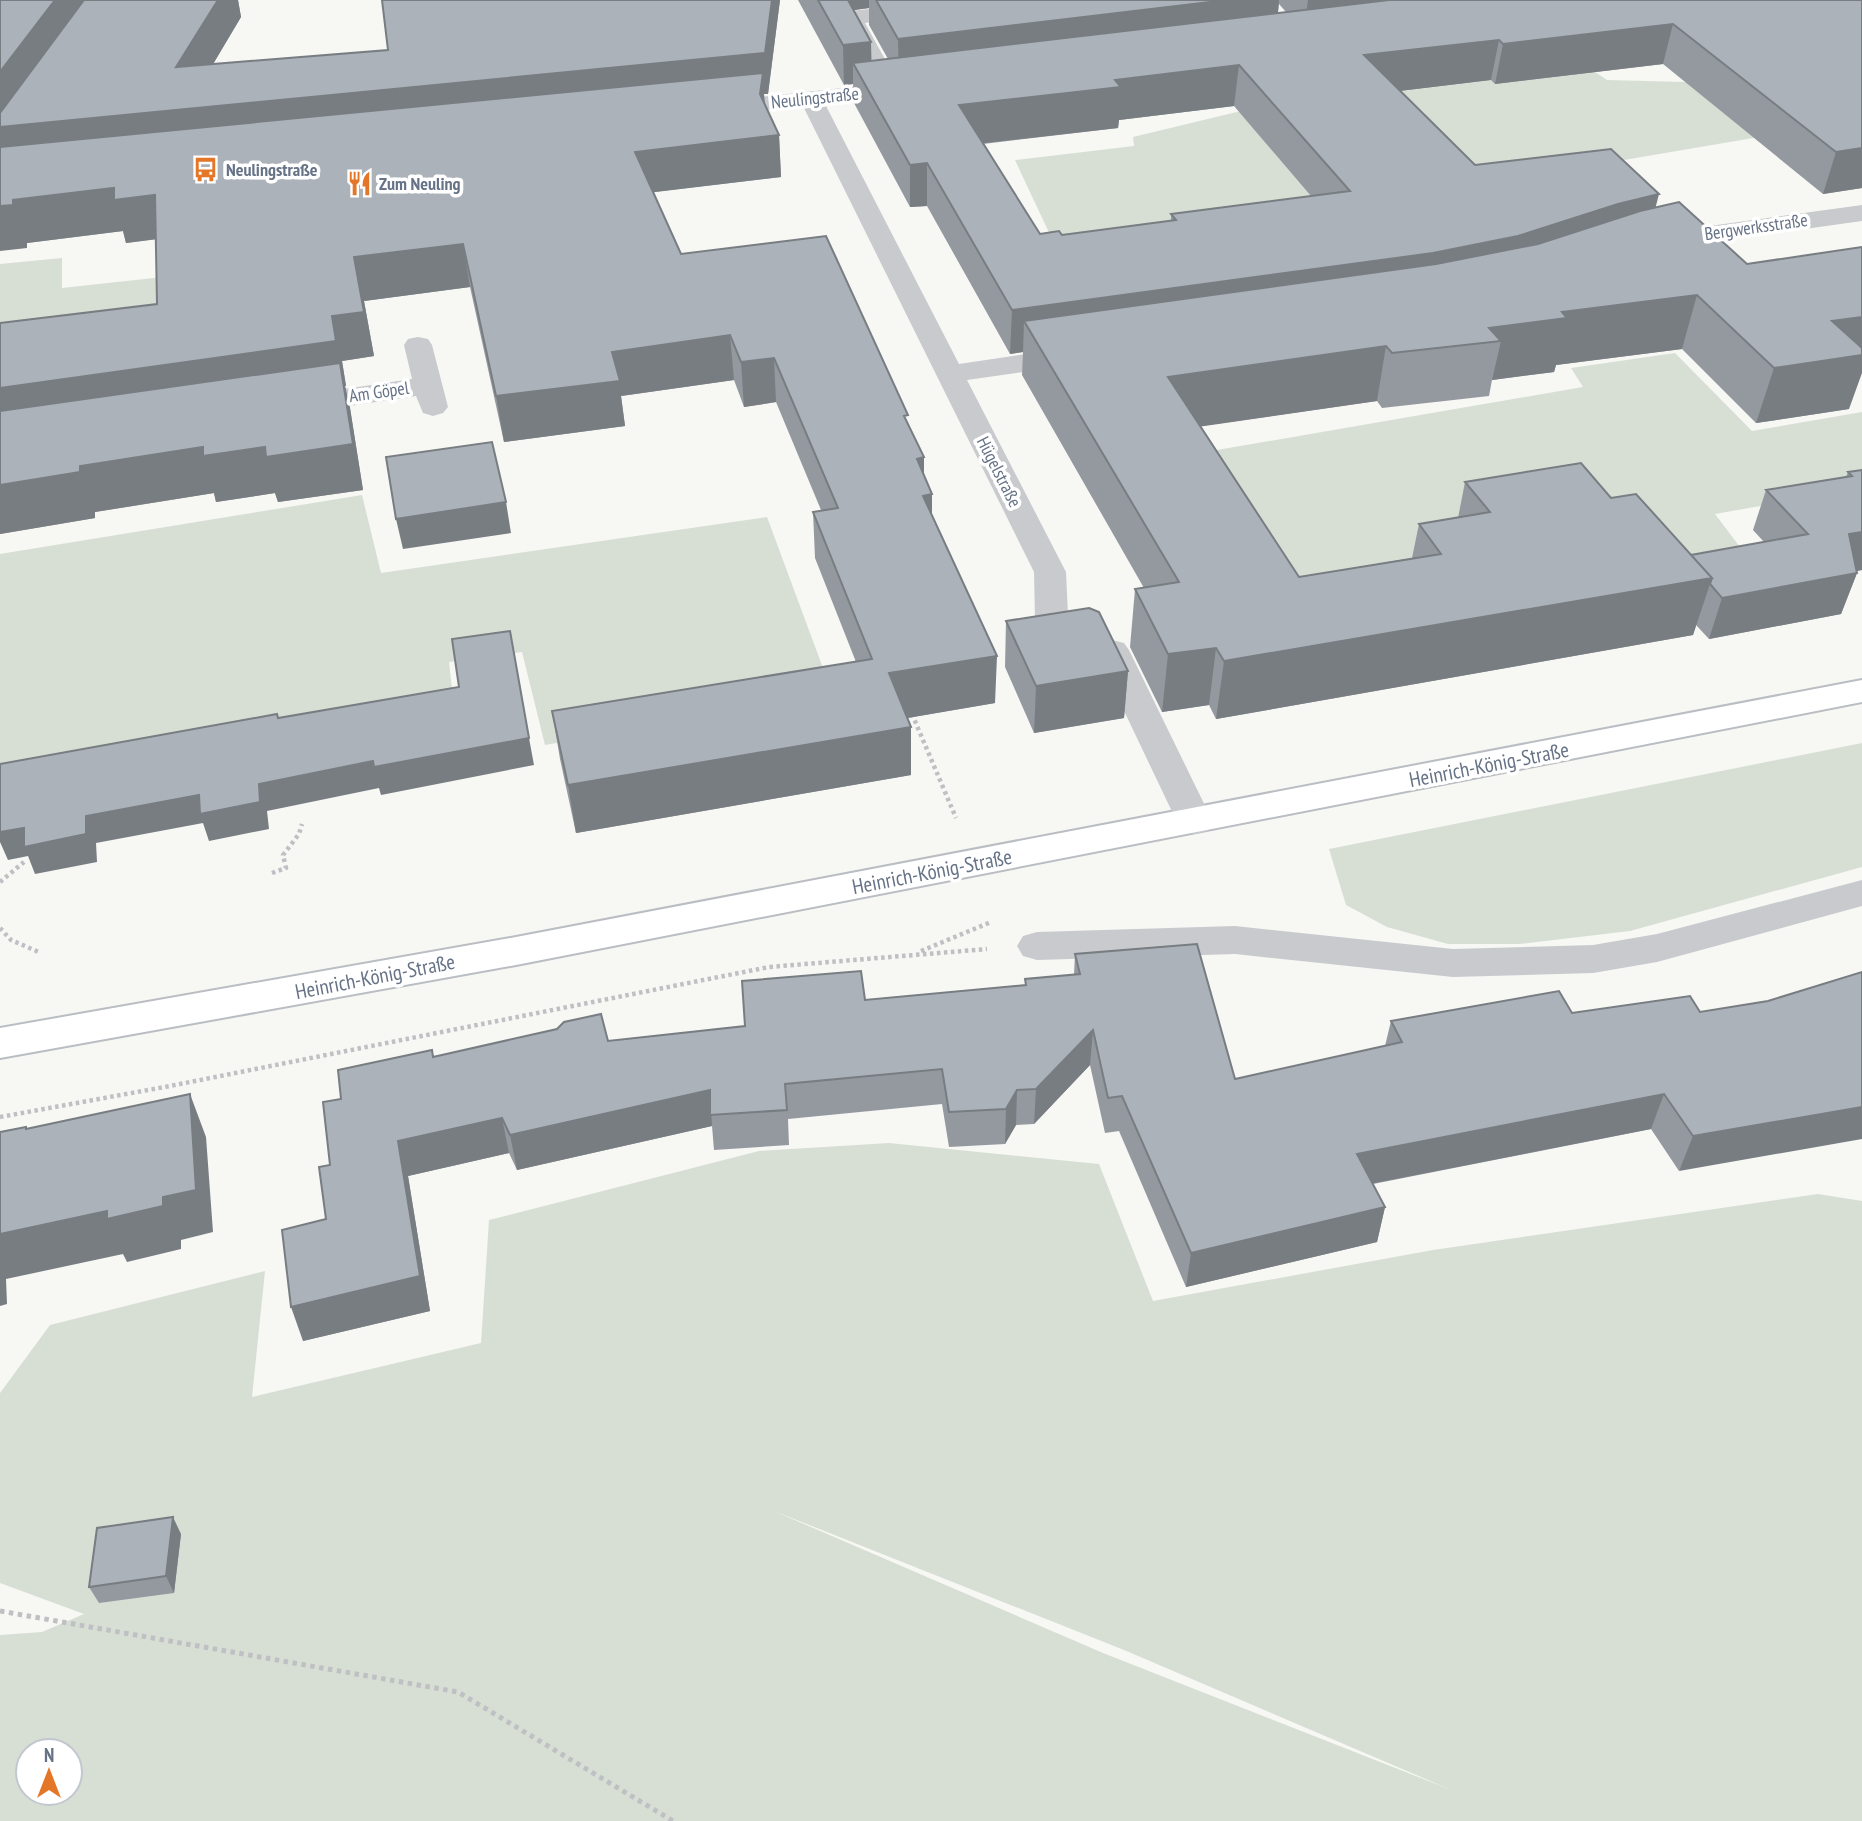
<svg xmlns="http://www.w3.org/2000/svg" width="1862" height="1821" font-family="'PT Sans Narrow',sans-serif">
	<rect width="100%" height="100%" fill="#f7f7f4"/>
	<path fill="#d7dfd5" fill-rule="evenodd" d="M1589 68 1607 80 1724 83 1765 136 1060 256 1015 160 1134 146 1133 137 1241 111Z
		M62 258V288L236 269 250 312 0 354V264Z
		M1675 353 1752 431 1862 412V488L1715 514 1752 563 1311 592 1188 455 1583 387 1571 368Z
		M362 495 381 573 767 517 833 695 545 745 522 652 449 662 453 698 0 772V554Z
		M1862 743V867L1630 931 1519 944H1448L1387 927 1346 905 1329 849Z
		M889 1143 1099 1164 1153 1301 1433 1250 1818 1194 1862 1201V1821H0V1635L42 1632 84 1614 0 1583V1393L50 1325 265 1271 252 1397 481 1343 489 1220 759 1151ZM774 1511 1124 1650 1449 1789 1103 1653ZM28 1751H70V1793H28Z"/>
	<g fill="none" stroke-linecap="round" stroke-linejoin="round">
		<defs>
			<path id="secondary" d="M1862 680V702L516 965 0 1058V1028L516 937Z"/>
		</defs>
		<use href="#secondary" stroke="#babdc2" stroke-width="4"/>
		<path stroke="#bfc0c3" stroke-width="4.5" stroke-dasharray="3.5 3.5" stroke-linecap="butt" d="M912 714 956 818
			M272 873 286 868 283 855 299 834 302 824
			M0 882 24 862
			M0 928 11 940 41 953
			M921 951 991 922
			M0 1117 170 1086 769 967 987 949"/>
		<path stroke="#bfc0c3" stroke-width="5" stroke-dasharray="4.5 4.5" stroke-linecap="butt" d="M0 1611 458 1692 673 1821"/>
		<path fill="#c8cace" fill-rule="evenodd" d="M922 3 930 5 933 10 930 15 865 23 902 90 898 95H882L840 18 843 13 851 11Z
			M1112 640 1124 643 1129 650 1213 822 1208 831 1195 834 1182 831 1177 822 1095 650 1100 643Z"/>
		<path fill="#c8cace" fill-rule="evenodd" d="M907 81 915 83 919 88 915 93 825 104 959 364 1073 347 1083 350 1087 356 1083 362 1073 365 967 380 1066 572 1068 615 1106 634 1111 641 1106 648 1094 651 1082 648 1040 627 1035 620 1034 572 803 106 713 116 705 114 701 109 705 104 713 102Z
			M1862 205V221L1696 244 1664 252 1655 250 1651 244 1655 238 1695 228Z
			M418 337 428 339 432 345 448 407 443 413 433 416 423 413 416 396 296 414 286 411 281 405 286 399 296 396 412 379 404 345 408 339Z
			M1862 880V906L1657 962 1593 973 1453 977 1235 954 1037 960 1023 956 1017 946 1023 936 1037 932 1235 926 1453 949 1593 945 1657 934Z"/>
		<use href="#secondary" fill="#fff" fill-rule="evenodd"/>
	</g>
	<path fill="#9499a0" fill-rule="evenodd" d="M0 0H238L241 17 213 64 388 50 382 0H780L768 94H764L765 104 779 135 781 177 653 192 681 254 908 425 924 457V475L932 494V515L995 703 907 718 911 775 576 833 560 759 552 711 856 662 815 558 813 512 821 510 776 402 744 407 734 380 621 396 625 426 504 442 470 287 364 301 374 356 342 361 346 386H345L350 408 363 490 278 502 275 493 216 502 214 493 95 512V518L0 534V323L157 304 156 239 126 243 123 231 27 243V248Z
		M798 0H1862V188L1823 194 1663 64 1495 84 1491 80 1400 91 1475 165 1655 207 1849 409 1756 423 1682 349 1556 365 1554 372 1492 380 1489 396 1382 408 1377 401 1201 426 1299 577 1412 558 1419 524 1458 518 1465 482 1611 498 1691 555 1764 542 1753 530 1766 490 1846 477 1848 472 1862 470V570L1856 571 1857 573 1841 614 1709 639 1696 625 1693 635 1216 719 1209 705 1162 712 1130 647 1135 589 1144 588 1022 375 1023 352 1010 354 927 206 910 207 854 103 853 84 844 85ZM1279 4 1286 12 1278 13ZM869 8V25L888 59 871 61 853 10ZM1234 106 1311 196 1171 214V221L1062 235 1040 234 983 144 1118 128 1119 120Z
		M1006 621 1128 671 1124 718 1034 733 1005 667Z
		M1075 954 1235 1079 1385 1046 1391 1021 1572 1013 1700 1012 1768 1001 1679 1171 1651 1129 1373 1184 1385 1207 1377 1242 1186 1287 1119 1131 1105 1133 1090 1065 1034 1124 1016 1125 1005 1144 949 1147 942 1104 788 1119 789 1145 714 1150 712 1126 517 1170 509 1153 408 1176 430 1311 303 1341 326 1219 330 1165 341 1099 432 1050 433 1057 608 1041 745 1026 865 1000 1025 985V979L1074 975Z
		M181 1534 174 1593 99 1603 89 1587Z"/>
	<path fill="#787d82" d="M55 0H95L3 127 772 0H780L768 94H764L765 113 0 170V72Z
		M218 0H238L241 17 187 108 176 67Z
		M837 0H869V8L841 12Z
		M1227 0H1279L1276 33 899 79 898 39Z
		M1308 0H1553L1304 30Z
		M1673 24 1663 64 1495 84 1503 44Z
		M1499 40 1491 80 1358 96 1364 55Z
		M871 42 872 82 853 63V84L844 85 843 45Z
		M1239 65 1234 106 1119 120 1118 128 958 146 959 105 1115 80Z
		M779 135 781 177 639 194 635 152Z
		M1862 148V188L1823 194 1836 152Z
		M927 163V206L910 207V165Z
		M114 188 155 195 166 238 126 243 123 231 27 243V248L0 251V206L13 200Z
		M1659 194 1648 237 1024 321 1023 352 1010 354 1012 310 1618 204Z
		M463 244 470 287 364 301 374 356 342 361 346 386H345L350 408 363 490 278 502 275 493 216 502 214 493 95 512V518L0 534V485L80 466 203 447H265L353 444 0 435V388L332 316 354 257Z
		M1697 295 1682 349 1556 365 1554 372 1492 380 1501 341 1489 328 1562 312Z
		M1862 317V373L1849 409 1756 423 1774 368 1832 321Z
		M730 335 734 380 621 396 625 426 504 442 496 396 612 352Z
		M1386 346 1377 401 1163 432 1168 377Z
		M774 358 776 402 744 407 741 362Z
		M924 457V495L932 494V540L917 459Z
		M506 502 511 533 403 549 396 519Z
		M1862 532V570L1834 575 1849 534Z
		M1857 573 1841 614 1709 639 1722 598Z
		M1712 578 1693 635 1216 719 1224 661Z
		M1216 648 1209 705 1162 712 1168 654Z
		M997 656 995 703 890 721 889 673Z
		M1128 671 1124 718 1034 733 1036 686Z
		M911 727V775L576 833 568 785Z
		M529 738 534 765 381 795 379 788 267 811 269 829 209 841 203 823 96 843 97 862 35 874 28 856 8 860 0 842V832L259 784 373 761Z
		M1093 1030 1090 1065 1034 1124 1036 1089Z
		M710 1090 712 1126 517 1170 510 1135Z
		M1017 1090 1016 1125 1005 1144 1006 1109Z
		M190 1094 206 1137 213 1232 181 1240V1249L127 1262 123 1254 6 1279 7 1304 0 1306V1234L163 1197Z
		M1664 1094 1651 1129 1349 1188 1357 1154Z
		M1862 1107V1139L1679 1171 1693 1136Z
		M502 1118 509 1153 408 1176 430 1311 303 1341 291 1307 398 1141Z
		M1385 1207 1377 1242 1186 1287 1191 1253Z
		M173 1517 181 1534 174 1593 166 1576Z"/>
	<path fill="#acb2ba" stroke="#787d82" stroke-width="2" fill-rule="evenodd" d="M0 0H55L0 72Z
		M84 0H218L176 67 388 50 382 0H772L765 53 0 127V113Z
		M818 0H848L871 42 843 45Z
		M876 0H1227L898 39Z
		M1389 0H1862V148L1836 152 1673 24 1503 44 1499 40 1364 55 1475 165 1611 149 1659 194 1618 204 1518 236 1433 253 1012 310 927 163 910 165 853 63ZM1239 65 1350 191 1171 214 1176 220 1062 235 1059 231 1040 234 959 105 1121 87 1115 80Z
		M763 73 760 94 779 135 635 152 681 254 826 236 908 415 904 416 924 457 917 459 932 494 923 496 997 656 889 673 911 727 568 785 552 711 872 659 813 512 838 508 774 358 741 362 730 335 612 352 620 381 496 396 463 244 354 257 364 312 332 316 336 341 0 388V323L157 304 155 195 114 200V188L13 200V205L0 206V147Z
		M1679 202 1747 264 1862 247V317L1832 321 1862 348V355L1774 368 1697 295 1562 312 1567 318 1489 328 1501 341 1392 353 1386 346 1168 377 1299 577 1441 554 1419 524 1490 512 1465 482 1581 463 1611 498 1636 494 1712 578 1224 661 1216 648 1168 654 1135 589 1179 582 1024 321 1436 264 1538 244 1640 211Z
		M340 363 353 444 266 457 265 447 203 456V447L80 466V472L0 485V411Z
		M492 442 506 502 396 519 386 457Z
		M1862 470V532L1849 534 1857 573 1722 598 1710 584 1712 578 1691 555 1808 534 1766 490 1852 476 1848 472Z
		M1089 608 1099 612 1128 671 1036 686 1006 621Z
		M510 631 529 738 374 767 373 761 259 784 260 802 200 814 199 795 86 816V834L24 847V828L0 832V764L277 714 278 718 459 687 452 639Z
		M1197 944 1235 1079 1402 1042 1391 1021 1559 991 1572 1013 1690 996 1700 1012 1768 1001 1862 972V1107L1693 1136 1664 1094 1357 1154 1385 1207 1191 1253 1122 1096 1108 1098 1093 1030 1036 1089 1017 1090 1006 1109 949 1112 942 1069 785 1084 787 1110 710 1115V1090L510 1135 502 1118 398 1141 420 1276 291 1307 282 1230 326 1219 319 1167 330 1165 323 1102 341 1099 338 1070 432 1050 433 1057 557 1029 564 1022 601 1014 608 1041 745 1026 742 981 861 971 865 1000 1026 985 1025 979 1080 974 1075 954Z
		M190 1094 196 1190 163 1197V1206L107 1219V1211L0 1234V1132L26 1127V1129Z
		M173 1517 166 1576 89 1587 97 1528Z"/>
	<defs>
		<symbol id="bus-bare" viewBox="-9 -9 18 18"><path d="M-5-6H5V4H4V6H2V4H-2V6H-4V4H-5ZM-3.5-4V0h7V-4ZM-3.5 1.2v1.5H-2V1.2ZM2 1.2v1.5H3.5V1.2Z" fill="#e47628" stroke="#fff" stroke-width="2.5" paint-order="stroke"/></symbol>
		<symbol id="restaurant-bare" viewBox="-9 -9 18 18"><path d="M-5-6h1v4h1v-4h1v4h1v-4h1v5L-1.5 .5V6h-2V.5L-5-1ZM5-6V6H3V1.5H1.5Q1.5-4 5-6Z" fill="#e47628" stroke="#fff" stroke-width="2.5" paint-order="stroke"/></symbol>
	</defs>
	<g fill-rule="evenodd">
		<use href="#bus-bare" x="188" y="152" width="35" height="35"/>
		<use href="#restaurant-bare" x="342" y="166" width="35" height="35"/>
	</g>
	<g text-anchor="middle" stroke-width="7" stroke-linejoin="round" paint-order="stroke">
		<g font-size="18" fill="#667286" stroke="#fff">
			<text transform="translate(815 98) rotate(-6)" y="6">Neulingstraße</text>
			<text transform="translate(1756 227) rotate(-8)" y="6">Bergwerksstraße</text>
			<text transform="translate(379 392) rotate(-8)" y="6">Am Göpel</text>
			<text transform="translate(999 472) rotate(63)" y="6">Hügelstraße</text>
		</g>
		<g font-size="18" font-weight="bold" fill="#667286" stroke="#fff" text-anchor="start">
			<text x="226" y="176">Neulingstraße</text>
			<text x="379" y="190">Zum Neuling</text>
		</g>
		<g font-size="21" fill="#667286" stroke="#fff">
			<text transform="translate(1489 765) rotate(-11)" y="7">Heinrich-König-Straße</text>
			<text transform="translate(932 872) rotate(-11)" y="7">Heinrich-König-Straße</text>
			<text transform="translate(375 977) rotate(-11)" y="7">Heinrich-König-Straße</text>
		</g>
	</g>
	<g transform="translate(49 1772)"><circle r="33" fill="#ffffff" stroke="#c2c7cf" stroke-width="2"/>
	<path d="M0-5L12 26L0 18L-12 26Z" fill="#e47628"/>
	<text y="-10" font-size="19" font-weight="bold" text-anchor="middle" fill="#667286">N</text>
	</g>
</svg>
